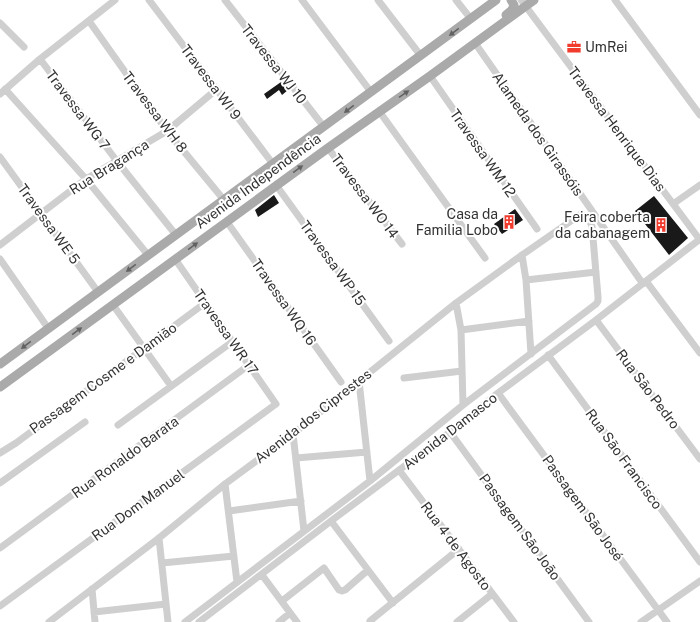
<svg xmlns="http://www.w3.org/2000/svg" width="700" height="622" font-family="'Public Sans',sans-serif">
	<rect width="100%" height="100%" fill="#fff"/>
	<path fill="#191919" d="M281 82 288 90 282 95 279 90 267 99 264 94Z
		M274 195 279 203 258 217 255 210Z
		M654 196 688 238 669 255 635 211Z
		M515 209 523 220 502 234 494 224Z"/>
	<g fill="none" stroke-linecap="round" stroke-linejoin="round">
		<path stroke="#cfcfcf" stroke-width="7" d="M149 0 273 164
			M225 0 324 127
			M302 0 371 92
			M378 0 421 56
			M456 0 471 19
			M521 0 700 240
			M615 0 700 115
			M89 21 167 131 224 200
			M0 23 24 47
			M475 43 643 284
			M40 59 116 160 176 235
			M430 76 537 229
			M5 89 86 179 148 255
			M0 94 40 59 115 0
			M379 111 485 258
			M328 148 402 244
			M0 157 98 292
			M276 185 389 341
			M673 204 700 185
			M227 222 341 382
			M0 245 86 179 167 131 217 89
			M522 255 526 280 531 354
			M0 259 48 328
			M526 280 596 272
			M646 281 700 353
			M456 303 461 330 463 405
			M113 305 171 386
			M596 320 700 459
			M461 330 529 321
			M548 355 700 562
			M404 378 462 371
			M359 381 370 481
			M498 393 667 622
			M118 425 232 342
			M450 432 589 622
			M293 434 304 531
			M0 453 16 443 205 303
			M296 458 367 452
			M399 470 514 622
			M0 483 85 422
			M225 484 237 582
			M229 511 301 501
			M331 521 393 603
			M159 538 168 622
			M0 548 249 365
			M162 563 234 556
			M262 575 297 622
			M92 589 95 622
			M282 601 324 568 339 590 342 591 345 590 368 570
			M0 606 276 404 175 259
			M94 612 166 604
			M49 622 159 538 225 484 293 434 456 303 522 255 581 214 588 218 592 226 598 297V301L596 304 463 405 370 481 185 622
			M199 622 331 521 450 432 498 393 596 320 700 239
			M279 622 290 613
			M371 622 370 621 459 549
			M457 622 492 594
			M641 622 700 581"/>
		<path stroke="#aaa" stroke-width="9" d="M506 15 512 10 514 5 511 0
			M0 364 496 0
			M0 387 328 148 430 76 534 0"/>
	</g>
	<defs><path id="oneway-solid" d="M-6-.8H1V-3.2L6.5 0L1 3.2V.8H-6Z"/></defs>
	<g fill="#626262">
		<use href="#oneway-solid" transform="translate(454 32) rotate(143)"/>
		<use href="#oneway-solid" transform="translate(404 94) rotate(-34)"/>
		<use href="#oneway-solid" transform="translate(349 109) rotate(143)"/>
		<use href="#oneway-solid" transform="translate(298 169) rotate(-36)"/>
		<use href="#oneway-solid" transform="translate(193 246) rotate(-36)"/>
		<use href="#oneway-solid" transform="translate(131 268) rotate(143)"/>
		<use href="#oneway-solid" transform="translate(77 331) rotate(-36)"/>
		<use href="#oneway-solid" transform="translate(26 345) rotate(143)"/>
	</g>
	<defs>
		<symbol id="office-bare" viewBox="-9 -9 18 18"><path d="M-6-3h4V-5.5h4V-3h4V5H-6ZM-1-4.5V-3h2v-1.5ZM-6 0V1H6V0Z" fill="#f03b2d" stroke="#fff" stroke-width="2.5" paint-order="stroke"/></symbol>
		<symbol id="building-bare" viewBox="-9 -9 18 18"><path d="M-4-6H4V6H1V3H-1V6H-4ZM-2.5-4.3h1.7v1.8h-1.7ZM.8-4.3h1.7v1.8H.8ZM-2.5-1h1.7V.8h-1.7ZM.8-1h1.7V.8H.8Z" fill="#f03b2d" stroke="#fff" stroke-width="2.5" paint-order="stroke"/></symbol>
	</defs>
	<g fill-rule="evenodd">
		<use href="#office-bare" x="564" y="37" width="20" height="20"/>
		<use href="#building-bare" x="499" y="212" width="20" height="20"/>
		<use href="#building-bare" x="651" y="215" width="20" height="20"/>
	</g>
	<g text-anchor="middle" stroke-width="4" stroke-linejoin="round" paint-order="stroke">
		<g font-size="14" fill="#323232" stroke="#fff" text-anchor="end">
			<text x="585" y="52" text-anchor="start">UmRei</text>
			<text x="498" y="219">Casa da<tspan x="498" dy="16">Familia Lobo</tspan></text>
			<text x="650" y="222">Feira coberta<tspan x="650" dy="16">da cabanagem</tspan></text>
		</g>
		<g font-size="14" fill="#323232" stroke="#fff">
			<text transform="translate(274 64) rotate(52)" y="5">Travessa WJ 10</text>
			<text transform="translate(211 82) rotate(53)" y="5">Travessa WI 9</text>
			<text transform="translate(78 110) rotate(53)" y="5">Travessa WG 7</text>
			<text transform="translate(155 112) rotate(53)" y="5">Travessa WH 8</text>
			<text transform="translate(617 129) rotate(53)" y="5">Travessa Henrique Dias</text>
			<text transform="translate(538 134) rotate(55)" y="5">Alameda dos Girassóis</text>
			<text transform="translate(483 153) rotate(55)" y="5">Travessa WM 12</text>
			<text transform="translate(109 167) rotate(-32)" y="5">Rua Bragança</text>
			<text transform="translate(258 181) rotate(-36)" y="5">Avenida Independência</text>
			<text transform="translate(365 196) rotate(53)" y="5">Travessa WO 14</text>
			<text transform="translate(49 224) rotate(54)" y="5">Travessa WE 5</text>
			<text transform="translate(333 263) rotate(54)" y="5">Travessa WP 15</text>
			<text transform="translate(284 302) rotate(55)" y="5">Travessa WQ 16</text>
			<text transform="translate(226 332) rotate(55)" y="5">Travessa WR 17</text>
			<text transform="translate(103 378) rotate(-36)" y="5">Passagem Cosme e Damião</text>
			<text transform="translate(648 389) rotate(53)" y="5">Rua São Pedro</text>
			<text transform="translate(313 416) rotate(-38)" y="5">Avenida dos Ciprestes</text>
			<text transform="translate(450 431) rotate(-38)" y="5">Avenida Damasco</text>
			<text transform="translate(125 457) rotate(-36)" y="5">Rua Ronaldo Barata</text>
			<text transform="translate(624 459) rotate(54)" y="5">Rua São Francisco</text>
			<text transform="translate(138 505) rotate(-36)" y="5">Rua Dom Manuel</text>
			<text transform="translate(583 508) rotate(54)" y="5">Passagem São José</text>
			<text transform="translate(520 527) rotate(54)" y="5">Passagem São João</text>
			<text transform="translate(456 546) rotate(53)" y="5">Rua 4 de Agosto</text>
		</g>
	</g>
</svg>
